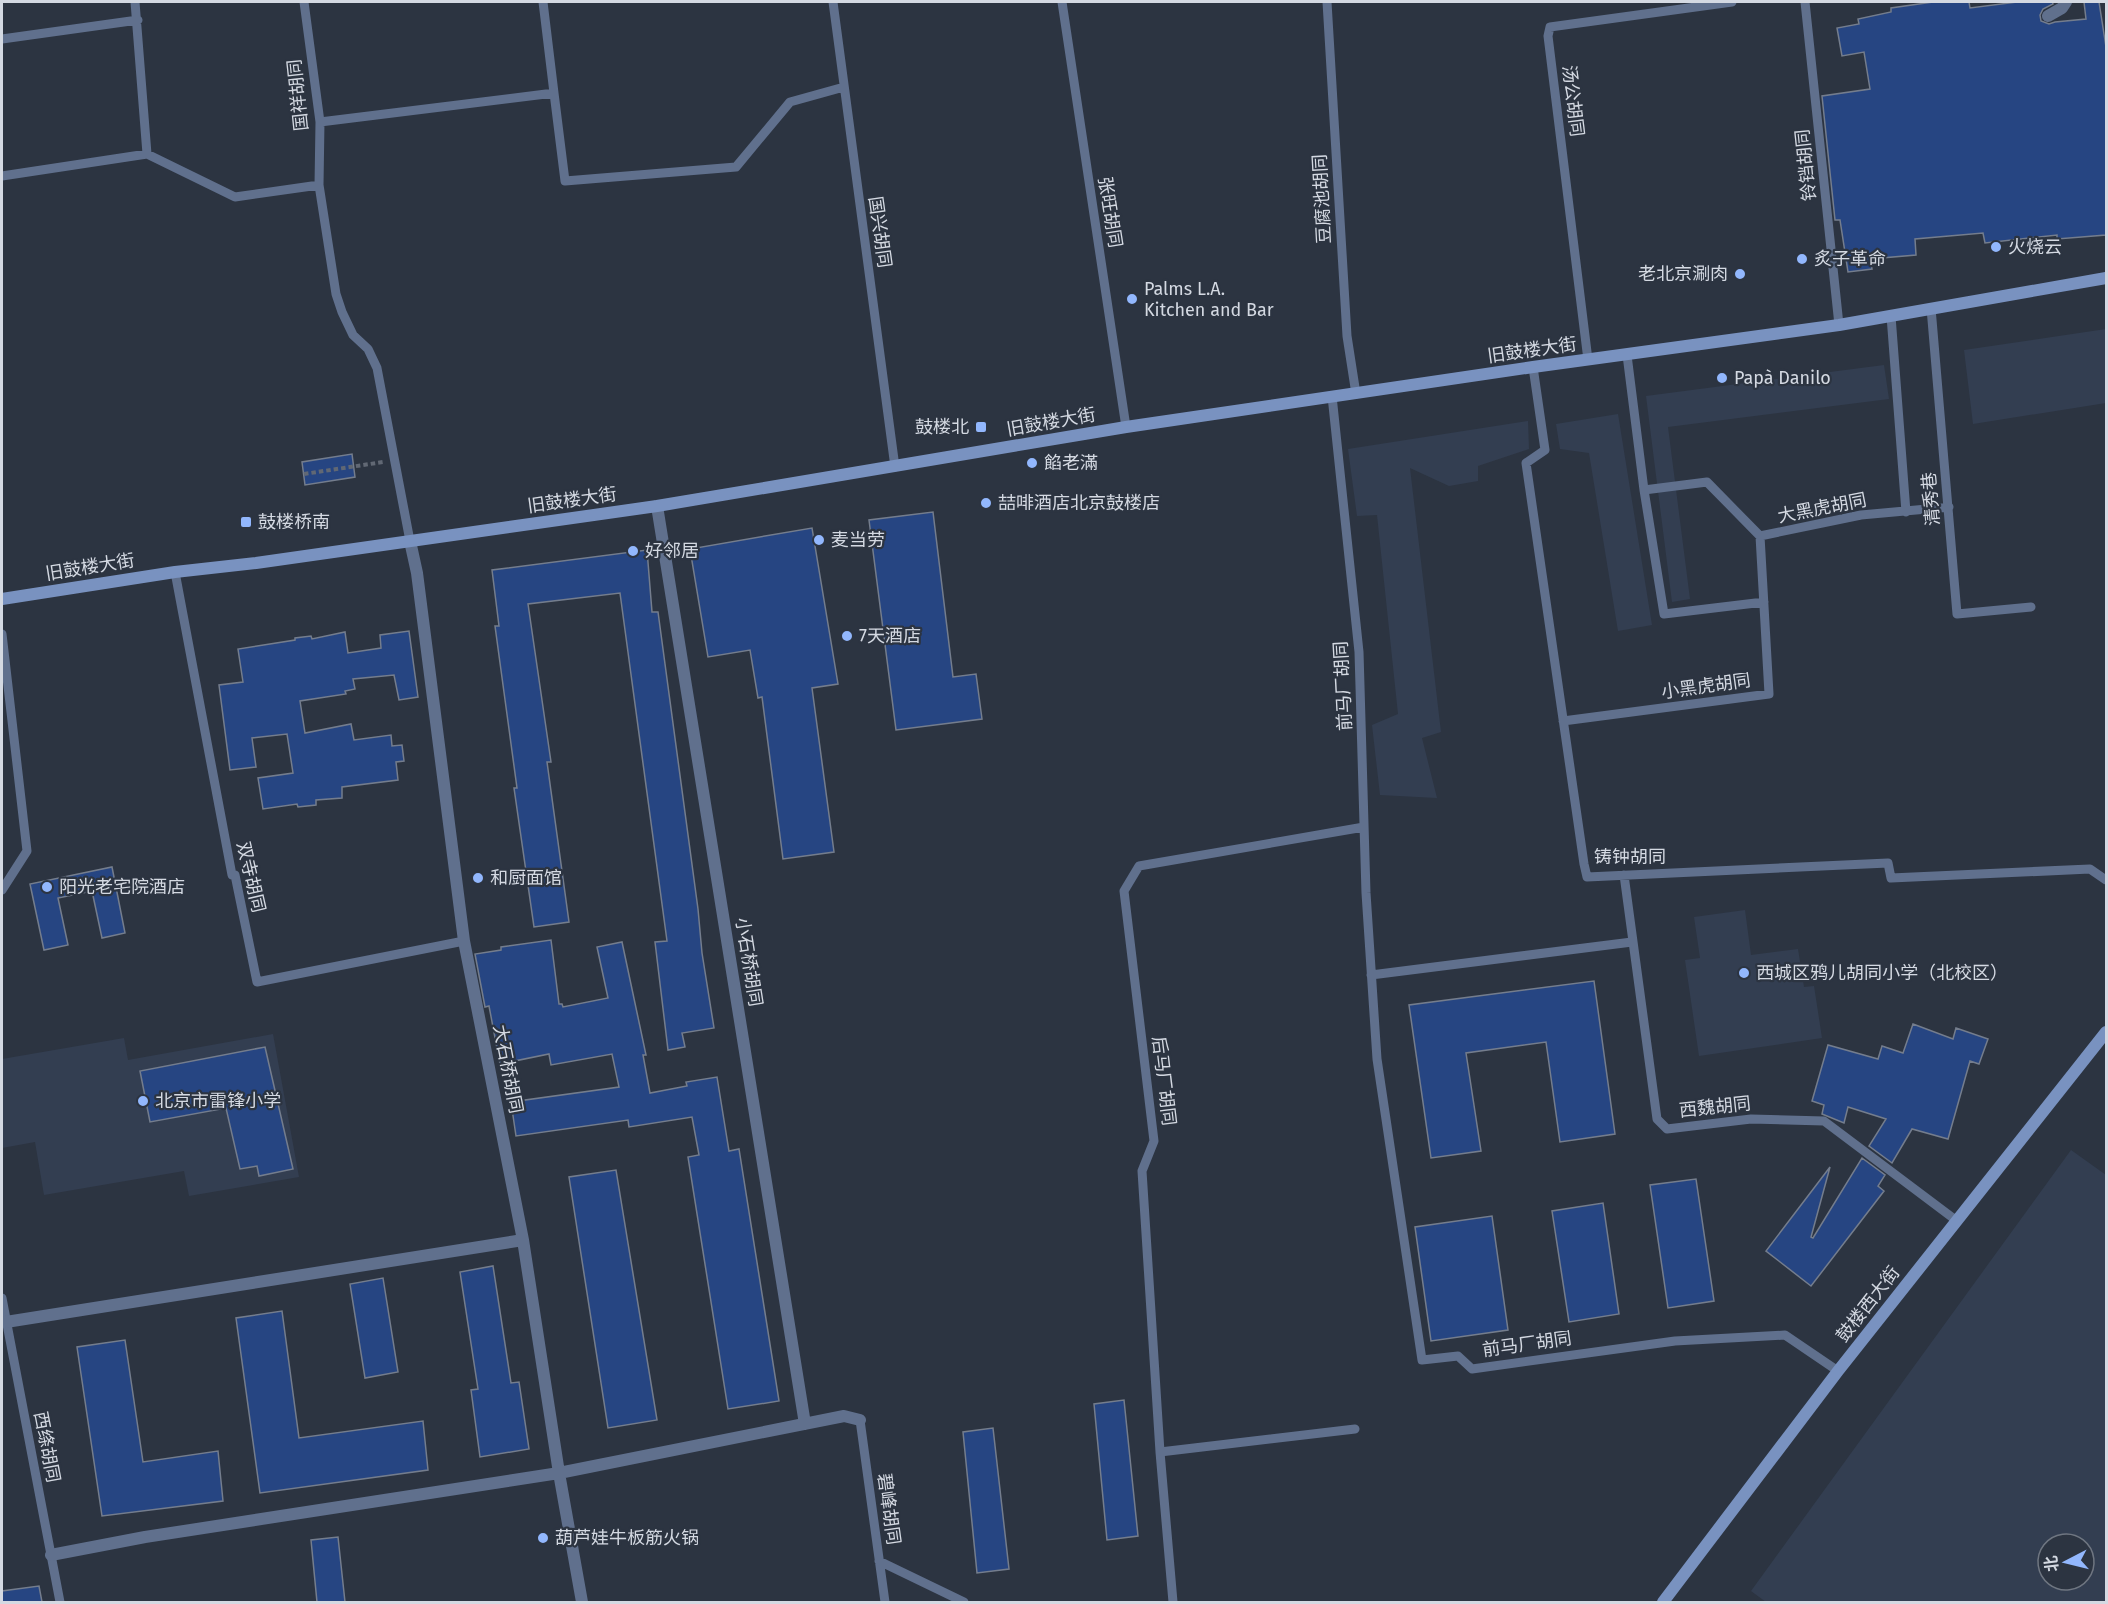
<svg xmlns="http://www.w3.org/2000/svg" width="2108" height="1604" font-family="'Fira Sans','Noto Sans SC',sans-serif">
	<rect width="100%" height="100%" fill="#2c3441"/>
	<path fill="#333e51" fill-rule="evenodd" d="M2106 329V403L1973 424 1964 350Z
		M1884 365 1889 399 1668 427 1690 599 1672 602 1646 396Z
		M1618 414 1652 625 1618 631 1589 453 1560 449 1556 424Z
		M1528 421 1529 449 1478 466V481L1449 486 1410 468 1441 732 1422 738 1437 798 1380 795 1372 725 1398 714 1377 515 1357 516 1348 449Z
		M1745 910 1751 955 1798 949 1804 987 1814 986 1822 1038 1699 1056 1685 960 1700 958 1694 917Z
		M273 1034 299 1177 189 1196 184 1171 44 1195 35 1142 2 1148V1059L124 1038 128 1060Z
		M2071 1150 2106 1175V1601L1766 1602 1751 1591ZM2048 1544H2084V1580H2048Z"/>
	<path fill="#264582" stroke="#747d8d" stroke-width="1.5" d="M1933 2H1969L1970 8 2017 2H2052L2053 4 2043 9 2040 15 2041 21 2049 24 2055 22 2086 19 2084 2H2099L2106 47V235L2057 239V235L1985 243 1983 233 1915 239 1916 255 1870 259 1872 269 1848 272 1840 220H1835L1822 96 1870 89 1864 52 1842 56 1837 28 1859 24 1858 19 1891 12V8Z
		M352 454 355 477 305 485 302 462Z
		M933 512 953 677 976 674 982 719 896 730 869 520Z
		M812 528 838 684 812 688 834 852 783 859 762 697 758 698 750 650 708 657 690 549Z
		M647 550 652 612H658L698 909 702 953 714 1028 682 1033 685 1047 668 1050 655 942 667 941 620 593 528 604 551 762H547L569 922 534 927 514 788H517L495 626H499L492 570Z
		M409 631 418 697 399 700 394 675 353 679 355 689 345 691 346 694 300 701 305 733 351 724 354 740 391 735 392 746 402 745 404 761 396 762 398 780 342 787V798L316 800V805L298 807 297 804 263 809 258 778 293 773 287 734 252 738 256 767 230 770 219 685 243 682 238 649 295 640V638L311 636 312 639 345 632 348 653 381 648 380 635Z
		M112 867 125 933 102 938 92 891 58 898 68 945 44 950 30 884Z
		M551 940 559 1004H562L563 1007 608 998 597 947 622 942 646 1055H643L650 1093 687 1086 686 1082 717 1077 729 1151 739 1149 779 1401 728 1409 688 1157 699 1155 692 1117 629 1127 628 1120 516 1136 511 1102 619 1087 612 1054 551 1065 549 1054 500 1064 489 1006 485 1007 475 954 501 950V947Z
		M1594 981 1615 1134 1560 1142 1546 1042 1466 1053 1481 1151 1431 1158 1409 1005Z
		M1913 1024 1953 1039 1956 1028 1988 1039 1979 1064 1970 1061 1948 1139 1912 1129 1892 1163 1869 1146 1886 1119 1848 1107 1844 1123 1822 1114 1824 1105 1812 1101 1828 1045 1878 1059 1882 1046 1903 1053Z
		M265 1047 293 1169 259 1176 257 1166 240 1169 226 1108 150 1122 140 1071Z
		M1862 1158 1885 1175 1878 1186 1884 1191 1811 1286 1766 1251 1830 1167 1811 1237 1813 1238Z
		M616 1170 657 1420 608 1428 569 1177Z
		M1696 1179 1714 1301 1668 1308 1650 1185Z
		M1603 1203 1619 1314 1569 1322 1552 1211Z
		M1492 1216 1508 1330 1431 1341 1415 1227Z
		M493 1266 511 1383 519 1382 529 1449 480 1457 471 1390 478 1389 460 1272Z
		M383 1278 398 1372 365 1378 350 1284Z
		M282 1311 299 1438 423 1421 428 1470 260 1493 236 1318Z
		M125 1340 143 1462 218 1451 223 1501 102 1516 77 1347Z
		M1124 1400 1138 1536 1107 1540 1094 1404Z
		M993 1428 1009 1569 977 1573 963 1432Z
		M338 1537 345 1602H317L311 1540Z
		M39 1586 42 1602H2V1591Z"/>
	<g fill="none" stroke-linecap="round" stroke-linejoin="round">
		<path stroke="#616874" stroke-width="4" stroke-dasharray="4.5 3" stroke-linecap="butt" d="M304 474 383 462"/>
		<path stroke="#60708d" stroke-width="9" d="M135 2 147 154
			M304 2 320 122 319 185 336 294 342 312 353 335 368 349 377 368 410 541
			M543 2 554 93
			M833 2 895 467
			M1062 2 1126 427
			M1327 2 1347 336 1356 394
			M1805 2 1839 325
			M2 39 138 20
			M320 122 554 93 565 181 736 167 790 102 844 87
			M2 176 147 154 235 197 319 185
			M1931 308 1957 614 2031 607
			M1891 316 1906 512
			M1627 355 1644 490 1664 614 1764 602
			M1588 360 1548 36 1550 27 1732 2
			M1533 367 1545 450 1526 463 1584 864 1587 877 1888 863 1891 878 2090 869 2106 880
			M1332 396 1359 652 1366 893 1377 1059 1422 1360 1458 1356 1472 1369 1675 1341 1785 1335 1838 1371
			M1644 490 1707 482 1760 536 1861 515 1949 507
			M175 572 232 875H235L257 982 464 941
			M2 634 27 851 2 890
			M1563 721 1769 694 1760 536
			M1624 875 1657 1119 1667 1129 1751 1119 1824 1121 1957 1221
			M1371 975 1632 942
			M2 1298 60 1602
			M860 1420 885 1602
			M1160 1452 1355 1429
			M879 1561 964 1602
			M1173 1602 1160 1452 1142 1171 1154 1141 1124 891 1139 866 1364 827"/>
		<path stroke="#60708d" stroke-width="12" d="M2048 16 2062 8 2066 2
			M657 506 805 1424
			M410 541 417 573 464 941 523 1240 559 1473 582 1602
			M6 1322 523 1240
			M51 1555 145 1537 559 1473 844 1416 860 1420"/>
		<path stroke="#7992c0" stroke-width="12" d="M2 599 175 572 256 563 657 506 1126 427 1533 367 1839 325 2106 278
			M1663 1602 1838 1371 2106 1032"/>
	</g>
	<g fill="#92b7fd" stroke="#2c3441" stroke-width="2">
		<circle cx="1996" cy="247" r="6"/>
		<circle cx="1802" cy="259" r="6"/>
		<circle cx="1740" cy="274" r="6"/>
		<circle cx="1132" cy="299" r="6"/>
		<circle cx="1722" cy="378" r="6"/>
		<rect x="975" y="421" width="12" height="12" rx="3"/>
		<circle cx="1032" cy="463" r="6"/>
		<circle cx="986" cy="503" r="6"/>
		<rect x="240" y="516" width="12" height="12" rx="3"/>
		<circle cx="819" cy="540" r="6"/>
		<circle cx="633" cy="551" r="6"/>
		<circle cx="847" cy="636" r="6"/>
		<circle cx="478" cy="878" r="6"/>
		<circle cx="47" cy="887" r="6"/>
		<circle cx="1744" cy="973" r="6"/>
		<circle cx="143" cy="1101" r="6"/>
		<circle cx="543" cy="1538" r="6"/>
	</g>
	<g text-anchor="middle" stroke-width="4.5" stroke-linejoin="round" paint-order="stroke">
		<g font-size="18" fill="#d4d9e2" stroke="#2c3441">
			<text transform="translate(298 95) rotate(-96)" y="6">国祥胡同</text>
			<text transform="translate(1573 101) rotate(83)" y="6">汤公胡同</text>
			<text transform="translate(1806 165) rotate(-96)" y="6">铃铛胡同</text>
			<text transform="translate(1322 199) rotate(-93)" y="6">豆腐池胡同</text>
			<text transform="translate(1110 212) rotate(81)" y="6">张旺胡同</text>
			<text transform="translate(880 232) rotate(82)" y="6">国兴胡同</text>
			<text transform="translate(1532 350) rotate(-8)" y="6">旧鼓楼大街</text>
			<text transform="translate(1051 422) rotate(-10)" y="6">旧鼓楼大街</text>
			<text transform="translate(1931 499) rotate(-95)" y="6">清秀巷</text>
			<text transform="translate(572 500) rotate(-8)" y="6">旧鼓楼大街</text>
			<text transform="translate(1822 508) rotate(-11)" y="6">大黑虎胡同</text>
			<text transform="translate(90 567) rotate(-9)" y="6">旧鼓楼大街</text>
			<text transform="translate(1343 686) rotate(-93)" y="6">前马厂胡同</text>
			<text transform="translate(1706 686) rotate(-8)" y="6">小黑虎胡同</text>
			<text x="1630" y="863">铸钟胡同</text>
			<text transform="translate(251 877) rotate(77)" y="6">双寺胡同</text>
			<text transform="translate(749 962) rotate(81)" y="6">小石桥胡同</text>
			<text transform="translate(508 1069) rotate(79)" y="6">大石桥胡同</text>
			<text transform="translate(1164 1081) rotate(83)" y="6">后马厂胡同</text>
			<text transform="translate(1715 1107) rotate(-6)" y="6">西魏胡同</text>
			<text transform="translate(1868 1304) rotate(-52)" y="6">鼓楼西大街</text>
			<text transform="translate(1527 1344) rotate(-8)" y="6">前马厂胡同</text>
			<text transform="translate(47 1447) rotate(79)" y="6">西绦胡同</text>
			<text transform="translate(889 1509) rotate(82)" y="6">碧峰胡同</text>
		</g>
		<g font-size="18" fill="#d4d9e2" stroke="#2c3441" text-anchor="start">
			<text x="2008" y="253">火烧云</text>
			<text x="1814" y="265">炙子革命</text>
			<text x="1728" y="280" text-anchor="end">老北京涮肉</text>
			<text x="1144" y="295">Palms L.A.<tspan x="1144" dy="21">Kitchen and Bar</tspan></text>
			<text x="1734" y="384">Papà Danilo</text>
			<text x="969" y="433" text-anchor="end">鼓楼北</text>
			<text x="1044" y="469">餡老滿</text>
			<text x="998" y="509">喆啡酒店北京鼓楼店</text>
			<text x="258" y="528">鼓楼桥南</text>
			<text x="831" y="546">麦当劳</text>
			<text x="645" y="557">好邻居</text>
			<text x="859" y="642">7天酒店</text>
			<text x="490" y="884">和厨面馆</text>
			<text x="59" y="893">阳光老宅院酒店</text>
			<text x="1756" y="979">西城区鸦儿胡同小学（北校区）</text>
			<text x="155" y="1107">北京市雷锋小学</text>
			<text x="555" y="1544">葫芦娃牛板筋火锅</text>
		</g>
	</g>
	<rect width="2108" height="1604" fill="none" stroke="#d4d9e2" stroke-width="6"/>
	<g transform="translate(2066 1562) rotate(263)"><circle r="28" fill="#2c3441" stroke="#6f7681" stroke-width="1.5"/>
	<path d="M0-4.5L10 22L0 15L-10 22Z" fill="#92b7fd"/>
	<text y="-9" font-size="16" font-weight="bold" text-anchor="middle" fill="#d4d9e2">北</text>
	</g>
</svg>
